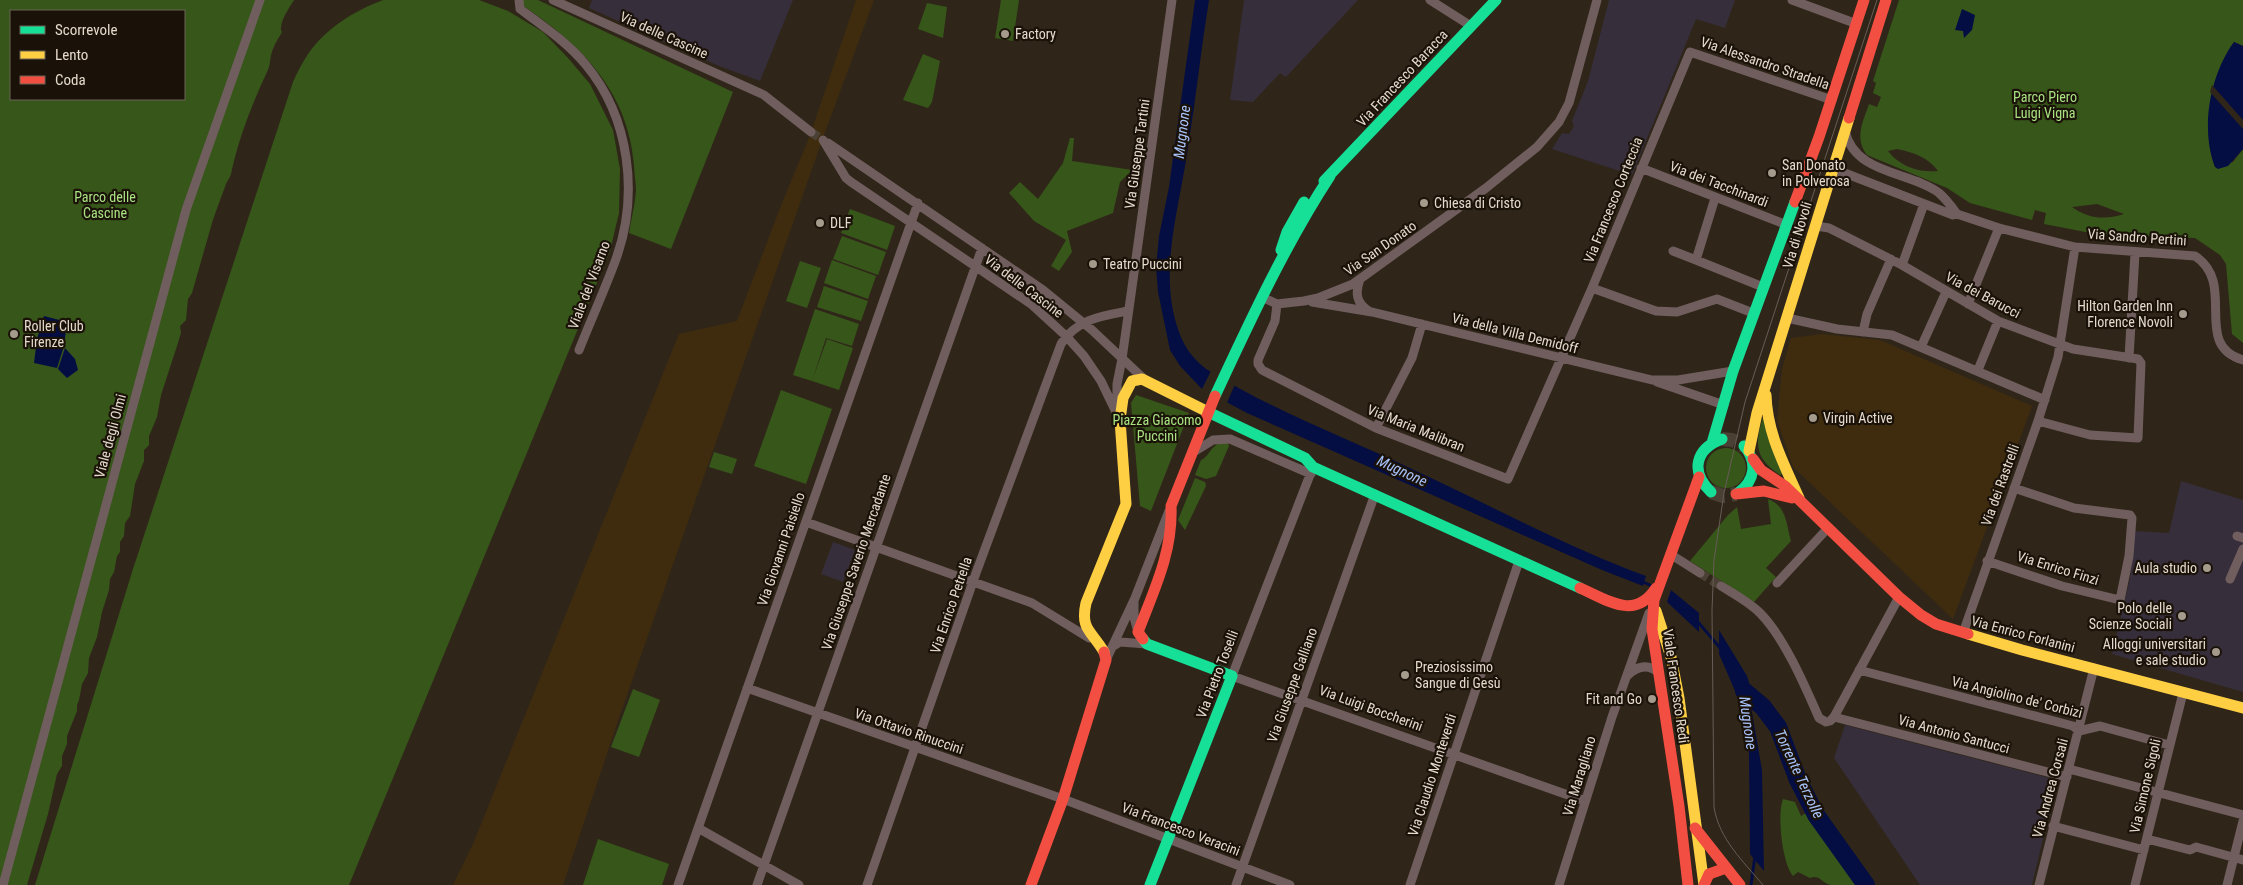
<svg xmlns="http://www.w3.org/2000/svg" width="2243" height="885" font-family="'Roboto Condensed',sans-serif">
	<rect width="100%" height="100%" fill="#2f2619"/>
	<path fill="#3f2c0f" d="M856 0H874L825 132 620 715 563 885H453L473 844 679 334 737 321 782 203 809 138Z
		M1822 334 1880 340 2032 406 1953 619 1793 467 1777 420 1782 369 1791 338Z"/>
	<path fill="#362e3a" d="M592 0H793L760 81 719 66 589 8Z
		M1244 0H1358L1286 77 1280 73 1253 102 1230 100Z
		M1609 0H1735L1725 28 1696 19 1632 175 1552 149 1562 133 1569 134 1574 126 1572 121 1588 81Z
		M2181 481 2243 500V692L2112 654 2130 578 2134 531 2169 533Z
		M833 542 855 550 843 582 821 574Z
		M1845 725 2057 780 2032 885H1920L1834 758Z"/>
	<path fill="#37561a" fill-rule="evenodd" d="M0 0H294C289 8 282 18 281 27 280 32 283 30 281 34 277 40 273 47 271 55 270 60 270 67 267 72 252 104 238 140 231 174 230 178 227 181 226 184 221 198 216 210 212 223L192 293 188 299 186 320 180 326 181 333 177 346 161 395 157 417 149 436V445L144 450V461L135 484 130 516 125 523 124 536 120 542V552L117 556 114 572 110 579 109 590 102 612 97 637 89 658 88 673 82 684 79 700 77 705V711L67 736V744L62 756V766L57 774 48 814 27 885H0ZM11 11H184V99H11Z
		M383 0H479L508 11 543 32 568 58 590 84 613 130 620 169 619 213 610 251 349 885H35L133 569 293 82C297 73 302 63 308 54 326 28 354 11 383 0Z
		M522 0H538L733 92 671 249 629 233C631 219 635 205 636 191 636 183 634 173 634 165 628 90 580 44 522 5Z
		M1001 0H1019L1013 41 995 38Z
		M1899 0H2243V46L2234 42C2211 74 2201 130 2215 167L2233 162 2243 149V343L2232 334 2226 264 2220 255 2195 238 2096 234 2044 224 2046 213 2035 210 2032 220 1970 203 1947 188 1867 155C1854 138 1863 122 1869 104L1877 107 1881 97 1873 93 1876 83 1873 81ZM1897 149C1913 152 1929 158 1938 171 1920 173 1900 167 1888 151ZM2097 204 2124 214C2106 220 2088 219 2072 207Z
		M927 3 947 7 943 38 918 29Z
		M923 54 940 61 932 102 928 108 903 100Z
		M1070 138H1074L1072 161 1139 171V173L1130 172 1120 182 1113 213 1067 231 1072 252 1059 271 1051 266 1066 240 1034 221 1009 193 1020 182 1038 199 1063 163Z
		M850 209 895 226 887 250 841 233Z
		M842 236 886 252 878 275 833 259Z
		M832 260 876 276 868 299 824 283Z
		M800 261 821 268 807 308 786 301Z
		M824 286 868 301 861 321 817 307Z
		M815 309 859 324 852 346 826 338 812 381 793 375Z
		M827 339 853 348 839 390 812 381Z
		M781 390 832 409 806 484 754 466Z
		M1136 395 1189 413 1151 511 1140 506 1131 403Z
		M1764 414 1784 473 1780 475C1753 457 1755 443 1764 414Z
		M1220 443H1228L1229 446 1216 476 1206 479 1195 475 1201 460C1208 458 1210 447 1220 443Z
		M1706 468a20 20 0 1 1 40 0a20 20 0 1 1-40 0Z
		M714 452 737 459 732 474 709 467Z
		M1195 478 1205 482 1206 486 1185 530 1178 520Z
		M1768 499C1787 506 1786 524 1791 541L1766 568 1776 577 1754 602 1690 561 1728 515 1737 507 1741 529 1771 524Z
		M633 689 660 700 639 757 611 747Z
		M1783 799 1795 802 1801 816 1809 811 1863 885C1853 885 1841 885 1831 885 1822 884 1820 874 1810 878L1798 872 1793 876C1782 863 1777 815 1783 799Z
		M598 839 669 864 662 885H583Z"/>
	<path fill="#050e43" d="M1195 0H1209C1201 49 1196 98 1188 147 1180 207 1157 272 1179 332 1185 349 1196 363 1211 372 1274 411 1349 439 1416 471 1492 506 1567 547 1646 576L1643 586 1602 570 1247 413 1202 389 1180 366 1170 350 1158 292 1156 268 1159 236 1169 187Z
		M1962 9 1975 15 1972 30 1964 38 1963 31 1955 30Z
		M2234 42 2243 46V149L2228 166 2218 169 2215 167C2200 128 2210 75 2234 42Z
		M44 316 67 322 64 346 57 368 34 363 37 339Z
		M65 348 75 359 78 370 67 378 58 369Z
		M1671 590 1699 613V632L1667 602Z
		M1719 630 1747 676 1750 686 1751 707 1762 770 1764 871 1750 854 1749 753 1739 700 1719 654Z"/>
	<path fill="#2f2619" d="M2212 85 2243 120V129L2210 92Z
		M1212 369 1236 382 1226 405 1201 391Z"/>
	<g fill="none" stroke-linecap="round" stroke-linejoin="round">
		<path stroke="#050e43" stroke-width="3" d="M1641 581 1654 587
			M1698 622 1721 649
			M1751 885 1755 856"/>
		<path stroke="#050e43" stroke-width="18" d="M1744 691 1763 707 1778 727 1798 780 1816 815 1866 885"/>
		<path stroke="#4a4134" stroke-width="9" stroke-dasharray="9 4.5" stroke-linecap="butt" d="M811 132 823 140
			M1700 573 1721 586"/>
		<path stroke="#4a4134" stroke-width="14" stroke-dasharray="14 7" stroke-linecap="butt" d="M1722 439 1732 440 1744 446
			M1711 492 1723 496 1736 494"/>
		<path stroke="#705e5e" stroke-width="9" d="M519 0 520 9C543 26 567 42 586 65 630 118 639 195 616 259 605 289 591 320 579 350
			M553 0 764 95 811 132
			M1430 0 1471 26
			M1792 0 1857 24
			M1845 131C1855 175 1910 171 1939 193 1946 199 1952 207 1957 214
			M823 140 846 178 851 182 1031 304 1066 336 1084 356 1101 381 1115 410
			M828 143 1043 290 1092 330 1144 379
			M1641 168 1787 225
			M1831 179 1835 173 1842 172 1953 215 1957 214 1999 228 2075 247 2195 256C2238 284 2191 345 2243 360
			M1715 198 1696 260 1763 287
			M1816 226 1829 228 1902 265 1998 321 2073 349 2138 359 2141 363 2138 438 2090 435 2038 421
			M1673 251 1696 260
			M1902 265 1924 204
			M1360 279C1355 293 1356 303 1369 311
			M1592 288 1656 311 1677 312 1717 299 1753 313
			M1262 297 1277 304 1304 301 1318 298 1353 284 1486 188 1537 147 1559 122 1569 103 1597 0
			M1312 302 1372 312 1652 380H1678L1733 371
			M1277 304 1275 321 1258 360V364L1262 370 1376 428 1508 479 1592 288 1690 52 1832 100
			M1968 304 1999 228
			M1787 318 1837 329 1892 335 2045 400
			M1863 332 1867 314 1891 259
			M1921 347 1946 292
			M2129 358 2135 253
			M1978 370 1998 321
			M1657 382 1724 405
			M1117 407V384L1122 359 1172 0
			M1376 428 1412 358 1422 324
			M1192 453 1213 440 1230 439 1311 474
			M1313 467 1232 676 1585 801
			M806 522 1032 603 1089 638
			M2237 536 2243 538
			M1670 554 1700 573
			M1987 561 2062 586 2120 600 2129 556 2132 518 2130 515 2074 508 2014 488
			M2230 579 2243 549
			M1777 583 1828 528
			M1721 586C1734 594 1749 602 1760 613 1784 637 1805 686 1819 718L1826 722 1830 721 1834 717 1899 597
			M1134 601V617L1138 632
			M1963 633 2038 421 2058 357 2075 247
			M1112 647 1120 642 1147 644
			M1106 660 1135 598 1169 511
			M1859 670 2073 726 2079 731 2100 726 2169 745
			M1627 676C1637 666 1648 663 1659 673
			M747 688 1063 799 1290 885
			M1834 717 2067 777
			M2069 769 2243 815
			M2053 826 2144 850
			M698 828 799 885
			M2147 839 2190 850 2196 847 2243 860
			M3 885 186 210 260 0
			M678 885 918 203
			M757 885 982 248
			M867 885 976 573 1061 344C1077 319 1101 316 1128 311
			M1236 885 1375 494
			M1410 885 1519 561
			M1559 885 1612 717 1649 613
			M2039 885 2094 668
			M2135 885 2183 693
			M2227 885 2243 821"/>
		<path stroke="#16e098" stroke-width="11" d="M1324 181 1496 0
			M1281 250 1287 232 1304 202
			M1215 396C1250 321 1285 245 1330 176
			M1208 412 1305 458 1313 467 1580 588
			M1712 443 1733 371 1795 202
			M1711 492C1690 472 1695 449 1722 439
			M1738 493C1755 481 1758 462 1744 446
			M1143 639 1147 644 1232 676 1150 885"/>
		<path stroke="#ffcf43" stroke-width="11" d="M1766 395C1767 433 1784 464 1799 498
			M1749 451 1757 413 1849 118
			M1656 611 1671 657 1679 698 1704 885
			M1968 634 2022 650 2243 708
			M1104 652C1092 631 1080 630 1086 603L1126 504 1120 420 1123 398 1132 381 1142 379 1208 412"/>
		<path stroke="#f24e42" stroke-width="11" d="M1849 118 1886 0
			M1795 202 1819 137 1864 0
			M1753 459 1761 470 1785 486 1899 597 1921 615 1936 624 1968 634
			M1736 494 1764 491 1792 498
			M1580 588C1607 600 1635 621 1656 588
			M1143 639 1138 632C1154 590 1173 552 1171 506L1215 396
			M1695 828 1740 885
			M1031 885 1063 799 1106 660 1104 652
			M1688 885 1679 806 1652 629 1654 600 1699 477
			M1704 885 1709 874 1726 868"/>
		<path stroke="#685c56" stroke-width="1" d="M1763 885C1743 861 1719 839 1714 807L1712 610 1714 560 1724 493 1745 402 1877 0"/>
	</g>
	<g fill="#a59b8d" stroke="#1a1208" stroke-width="2">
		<circle cx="1005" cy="34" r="5"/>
		<circle cx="1772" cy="173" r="5"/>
		<circle cx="1424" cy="203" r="5"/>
		<circle cx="820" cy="223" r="5"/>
		<circle cx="1093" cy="264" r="5"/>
		<circle cx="2183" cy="314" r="5"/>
		<circle cx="14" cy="334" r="5"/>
		<circle cx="1813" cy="418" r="5"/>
		<circle cx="2207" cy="568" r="5"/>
		<circle cx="2182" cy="616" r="5"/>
		<circle cx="2216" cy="652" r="5"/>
		<circle cx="1405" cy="675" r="5"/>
		<circle cx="1652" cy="699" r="5"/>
	</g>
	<g text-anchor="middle" stroke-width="4.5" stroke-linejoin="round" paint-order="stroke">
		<g font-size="14" fill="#e5dacc" stroke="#1a1208" text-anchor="start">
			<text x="1015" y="39">Factory</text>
			<text x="1782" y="170">San Donato<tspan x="1782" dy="16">in Polverosa</tspan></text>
			<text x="1434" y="208">Chiesa di Cristo</text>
			<text x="830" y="228">DLF</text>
			<text x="1103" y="269">Teatro Puccini</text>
			<text x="2173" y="311" text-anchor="end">Hilton Garden Inn<tspan x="2173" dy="16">Florence Novoli</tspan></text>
			<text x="24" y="331">Roller Club<tspan x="24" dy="16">Firenze</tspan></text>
			<text x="1823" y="423">Virgin Active</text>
			<text x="2197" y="573" text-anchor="end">Aula studio</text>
			<text x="2172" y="613" text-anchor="end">Polo delle<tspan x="2172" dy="16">Scienze Sociali</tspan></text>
			<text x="2206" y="649" text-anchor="end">Alloggi universitari<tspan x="2206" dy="16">e sale studio</tspan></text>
			<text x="1415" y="672">Preziosissimo<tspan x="1415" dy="16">Sangue di Gesù</tspan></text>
			<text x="1642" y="704" text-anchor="end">Fit and Go</text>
		</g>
		<g font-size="14" fill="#e5dacc" stroke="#1a1208">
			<text transform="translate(664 35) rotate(24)" y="5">Via delle Cascine</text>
			<text transform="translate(1765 63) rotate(19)" y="5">Via Alessandro Stradella</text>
			<text transform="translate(1402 78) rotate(-47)" y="5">Via Francesco Baracca</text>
			<text transform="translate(1137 154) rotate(-82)" y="5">Via Giuseppe Tartini</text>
			<text transform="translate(1719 184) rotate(21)" y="5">Via dei Tacchinardi</text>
			<text transform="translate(1613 200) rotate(-68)" y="5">Via Francesco Corteccia</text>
			<text transform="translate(1797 235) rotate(-73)" y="5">Via di Novoli</text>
			<text transform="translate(2137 237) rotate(4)" y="5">Via Sandro Pertini</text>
			<text transform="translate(1380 248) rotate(-35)" y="5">Via San Donato</text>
			<text transform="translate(589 285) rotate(-69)" y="5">Viale del Visarno</text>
			<text transform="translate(1024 286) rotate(37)" y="5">Via delle Cascine</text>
			<text transform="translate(1983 295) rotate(28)" y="5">Via dei Barucci</text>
			<text transform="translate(1515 333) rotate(14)" y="5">Via della Villa Demidoff</text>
			<text transform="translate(1416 428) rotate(22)" y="5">Via Maria Malibran</text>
			<text transform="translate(110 436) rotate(-75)" y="5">Viale degli Olmi</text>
			<text transform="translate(2000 485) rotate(-70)" y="5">Via dei Rastrelli</text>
			<text transform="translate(781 549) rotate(-71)" y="5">Via Giovanni Paisiello</text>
			<text transform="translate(856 562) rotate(-71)" y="5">Via Giuseppe Saverio Mercadante</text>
			<text transform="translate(2058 568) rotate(17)" y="5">Via Enrico Finzi</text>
			<text transform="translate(951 605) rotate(-71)" y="5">Via Enrico Petrella</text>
			<text transform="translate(2023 634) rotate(15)" y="5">Via Enrico Forlanini</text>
			<text transform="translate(1217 674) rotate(-69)" y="5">Via Pietro Toselli</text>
			<text transform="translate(1292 685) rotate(-70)" y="5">Via Giuseppe Galliano</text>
			<text transform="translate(1676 686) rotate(82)" y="5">Viale Francesco Redi</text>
			<text transform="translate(2017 697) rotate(14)" y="5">Via Angiolino de' Corbizi</text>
			<text transform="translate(1371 708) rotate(20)" y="5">Via Luigi Boccherini</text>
			<text transform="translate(909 731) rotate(19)" y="5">Via Ottavio Rinuccini</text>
			<text transform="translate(1954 734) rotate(15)" y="5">Via Antonio Santucci</text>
			<text transform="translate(1432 775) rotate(-72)" y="5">Via Claudio Monteverdi</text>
			<text transform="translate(1579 776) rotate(-73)" y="5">Via Maragliano</text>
			<text transform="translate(2145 786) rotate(-77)" y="5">Via Simone Sigoli</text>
			<text transform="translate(2050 788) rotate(-75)" y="5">Via Andrea Corsali</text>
			<text transform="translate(1181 829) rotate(21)" y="5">Via Francesco Veracini</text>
		</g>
		<g font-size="14" fill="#a9e382" stroke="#1a1208">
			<text x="2045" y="102">Parco Piero<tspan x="2045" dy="16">Luigi Vigna</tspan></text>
			<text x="105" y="202">Parco delle<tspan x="105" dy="16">Cascine</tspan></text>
			<text x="1157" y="425">Piazza Giacomo<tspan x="1157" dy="16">Puccini</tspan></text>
		</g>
		<g font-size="15" font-style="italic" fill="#a8c3fb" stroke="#1a1208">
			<text transform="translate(1182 132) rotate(-83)" y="5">Mugnone</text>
			<text transform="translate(1402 471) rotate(25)" y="5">Mugnone</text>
			<text transform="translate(1748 723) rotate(82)" y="5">Mugnone</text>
			<text transform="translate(1799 774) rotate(65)" y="5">Torrente Terzolle</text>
		</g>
	</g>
	<rect x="10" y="10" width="175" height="90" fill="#1a1208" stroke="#6b6256"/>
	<rect x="20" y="26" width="25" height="8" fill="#16e098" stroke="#6b6256"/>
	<text x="55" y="35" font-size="15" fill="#e5dacc">Scorrevole</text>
	<rect x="20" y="51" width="25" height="8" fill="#ffcf43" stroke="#6b6256"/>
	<text x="55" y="60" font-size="15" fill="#e5dacc">Lento</text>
	<rect x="20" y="76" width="25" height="8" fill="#f24e42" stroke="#6b6256"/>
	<text x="55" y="85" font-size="15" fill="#e5dacc">Coda</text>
</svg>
